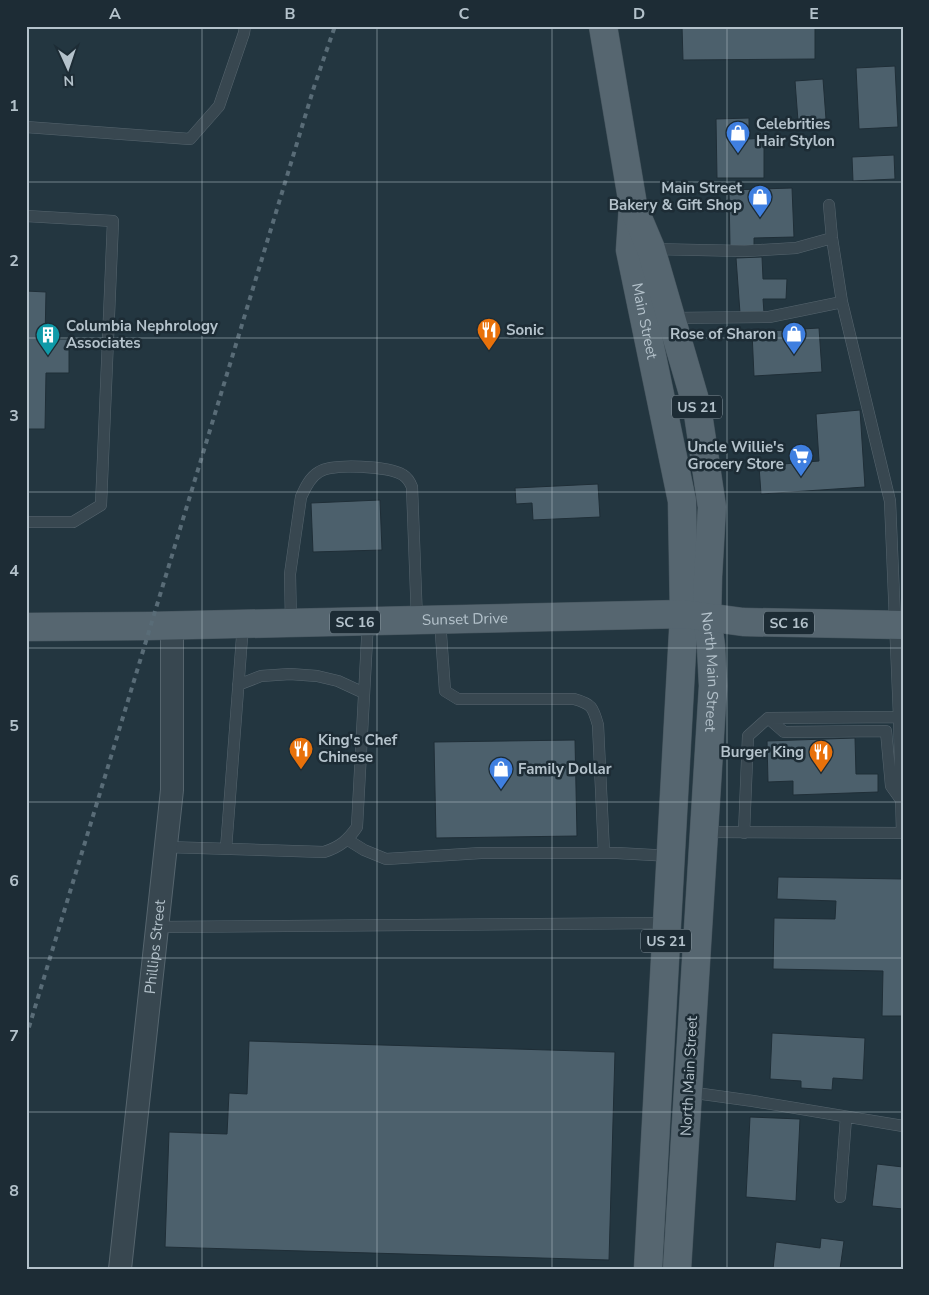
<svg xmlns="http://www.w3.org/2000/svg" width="929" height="1295" font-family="'Nunito Sans',sans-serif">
	<rect width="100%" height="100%" fill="#233640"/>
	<path fill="#4c606c" stroke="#1f2e37" d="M682 26H815V59L683 60Z
		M895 66 898 127 859 129 856 68Z
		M823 79 826 119 798 121 795 81Z
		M749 118V139L764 138V178H717L716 119Z
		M894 155 895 179 853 181 852 157Z
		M792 188 794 237 754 238V246L730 247 729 190Z
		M762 257 763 279H787L786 299H763L764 313H740L736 258Z
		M26 291 46 292 45 339H69V373H46L45 429H26Z
		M819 328 822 372 754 376 752 332Z
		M860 410 865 487 761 494 759 466 819 461 816 414Z
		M598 484 600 517 533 520 532 503 516 504 515 488Z
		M380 500 382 550 313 552 311 503Z
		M855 738 856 774H878V792L793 795V781L768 782 767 741Z
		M575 740 577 836 436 838 434 742Z
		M778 877 903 879V1016H882L883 971 773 969 774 918 835 919 836 901 777 899Z
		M772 1033 865 1038 863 1080 833 1078 832 1090 801 1088V1081L770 1079Z
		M249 1041 615 1052 609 1260 165 1247 169 1132 227 1134 229 1093 247 1094Z
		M750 1117 800 1119 796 1201 746 1197Z
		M877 1164 903 1167V1209L872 1206Z
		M821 1238 844 1241 840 1269H773L776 1242 820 1248Z
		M903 1241V1269H900Z"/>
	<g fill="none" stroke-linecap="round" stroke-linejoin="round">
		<defs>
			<path id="service" d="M26 127 190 139 219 106 244 33 245 26
				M829 205 832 238 842 302 890 501 899 717
				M26 216 113 221 101 505 73 522H26
				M651 249 745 251 796 248 832 238
				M672 318 769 317 842 302
				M440 620 445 691 458 699H574C592 704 593 707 598 725L604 853
				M291 623 290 574 301 497C305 488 310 477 319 472 333 463 389 466 403 475 408 478 410 482 412 487L417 620
				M238 685 261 676 290 674 317 676 338 681 364 693
				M768 718 784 732 886 731 891 786 901 800
				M704 832 902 833 899 717 768 718 748 736 744 833
				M348 840 364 850 386 859 481 853H617L671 856
				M166 847 324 852C340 847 348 840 357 827L368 621
				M226 849 243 624
				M157 927 667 923
				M688 1092 753 1101 903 1126
				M840 1197 846 1118"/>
			<g id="minor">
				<path id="s1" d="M120 1269 172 790V625"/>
			</g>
			<g id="primary">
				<path id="s2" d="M603 26 633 205 630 250 682 501 684 614 648 1269"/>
				<path id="s3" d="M635 211 651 249 697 407 712 507 708 577 707 617 711 646 713 686 677 1269"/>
				<path id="s4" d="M26 627 150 626 684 614 743 622 903 625"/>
			</g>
		</defs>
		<use href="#service" stroke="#56656e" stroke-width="12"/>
		<use href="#minor" stroke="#56656e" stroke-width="24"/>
		<use href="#primary" stroke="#44535c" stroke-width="29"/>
		<use href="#service" stroke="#384750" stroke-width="11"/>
		<use href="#minor" stroke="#384750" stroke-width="22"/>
		<use href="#primary" stroke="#566670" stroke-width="28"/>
		<path stroke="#596c77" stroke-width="4" stroke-dasharray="5 5" stroke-linecap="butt" d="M26 1037 314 87 335 26"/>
	</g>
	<path fill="none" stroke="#b4c2cb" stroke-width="1" stroke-opacity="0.55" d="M202 26V1269M377 26V1269M552 26V1269M727 26V1269M26 182H903M26 338H903M26 492H903M26 648H903M26 802H903M26 958H903M26 1112H903"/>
	<defs>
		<symbol id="shop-pin" viewBox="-11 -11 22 30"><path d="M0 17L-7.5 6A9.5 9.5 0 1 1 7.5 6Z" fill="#3f7fe0" stroke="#1d2c35"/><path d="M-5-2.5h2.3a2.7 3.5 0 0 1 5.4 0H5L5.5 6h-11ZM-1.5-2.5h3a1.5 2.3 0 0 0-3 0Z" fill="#fff"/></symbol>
		<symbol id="restaurant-pin" viewBox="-11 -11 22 30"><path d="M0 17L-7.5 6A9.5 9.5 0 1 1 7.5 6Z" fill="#e8710a" stroke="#1d2c35"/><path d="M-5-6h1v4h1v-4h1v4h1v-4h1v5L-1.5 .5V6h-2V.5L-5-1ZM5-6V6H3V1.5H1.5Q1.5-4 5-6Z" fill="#fff"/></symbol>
		<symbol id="building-pin" viewBox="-11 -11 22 30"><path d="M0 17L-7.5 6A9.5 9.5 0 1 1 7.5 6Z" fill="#0f9aa8" stroke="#1d2c35"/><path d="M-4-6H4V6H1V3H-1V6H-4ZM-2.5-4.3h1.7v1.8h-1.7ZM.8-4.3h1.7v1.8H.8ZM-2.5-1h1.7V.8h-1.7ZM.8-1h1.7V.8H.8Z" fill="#fff"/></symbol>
		<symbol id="supermarket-pin" viewBox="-11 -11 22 30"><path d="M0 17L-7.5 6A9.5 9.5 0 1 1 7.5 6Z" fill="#3f7fe0" stroke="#1d2c35"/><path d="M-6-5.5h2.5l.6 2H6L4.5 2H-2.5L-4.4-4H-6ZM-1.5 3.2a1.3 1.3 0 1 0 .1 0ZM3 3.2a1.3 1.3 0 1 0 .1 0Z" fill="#fff"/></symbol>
	</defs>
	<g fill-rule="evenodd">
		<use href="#shop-pin" x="724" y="119" width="28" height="38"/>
		<use href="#shop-pin" x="746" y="183" width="28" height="38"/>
		<use href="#restaurant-pin" x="475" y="316" width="28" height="38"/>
		<use href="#shop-pin" x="780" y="320" width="28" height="38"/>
		<use href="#building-pin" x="34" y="321" width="28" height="38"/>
		<use href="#supermarket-pin" x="787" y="442" width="28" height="38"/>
		<use href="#restaurant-pin" x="287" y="735" width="28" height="38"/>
		<use href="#restaurant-pin" x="807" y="738" width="28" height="38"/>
		<use href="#shop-pin" x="487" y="755" width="28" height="38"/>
	</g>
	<g text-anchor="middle" stroke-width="5" stroke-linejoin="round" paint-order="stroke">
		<g fill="#1d2c35" stroke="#87959e" stroke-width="1">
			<rect x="672" y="395.5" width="50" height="23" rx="4"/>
			<rect x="330" y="610.5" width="50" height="23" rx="4"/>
			<rect x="764" y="611.5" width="50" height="23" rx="4"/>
			<rect x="641" y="929.5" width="50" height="23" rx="4"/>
		</g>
		<g font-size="14" font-weight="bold" fill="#b4c2cb">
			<text x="697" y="412">US 21</text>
			<text x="355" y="627">SC 16</text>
			<text x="789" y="628">SC 16</text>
			<text x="666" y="946">US 21</text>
		</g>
		<g font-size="15" font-weight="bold" fill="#b4c2cb" stroke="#1d2c35" text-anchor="start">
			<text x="756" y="129">Celebrities<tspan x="756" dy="17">Hair Stylon</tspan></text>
			<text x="742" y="193" text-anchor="end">Main Street<tspan x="742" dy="17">Bakery &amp; Gift Shop</tspan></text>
			<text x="66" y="331">Columbia Nephrology<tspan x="66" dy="17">Associates</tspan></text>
			<text x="506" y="335">Sonic</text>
			<text x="776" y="339" text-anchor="end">Rose of Sharon</text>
			<text x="784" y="452" text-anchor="end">Uncle Willie's<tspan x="784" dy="17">Grocery Store</tspan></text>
			<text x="318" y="745">King's Chef<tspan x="318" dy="17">Chinese</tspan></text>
			<text x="804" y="757" text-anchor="end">Burger King</text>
			<text x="518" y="774">Family Dollar</text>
		</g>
		<g font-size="15" fill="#b4c2cb" stroke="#1d2c35">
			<text dy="5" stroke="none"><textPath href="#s2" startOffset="299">Main Street</textPath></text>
			<text dy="5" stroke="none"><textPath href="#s4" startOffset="439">Sunset Drive</textPath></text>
			<text dy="5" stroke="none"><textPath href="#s3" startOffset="472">North Main Street</textPath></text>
			<text dy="5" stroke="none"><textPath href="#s1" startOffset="324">Phillips Street</textPath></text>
			<text transform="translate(689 1076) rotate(-87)" y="5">North Main Street</text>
		</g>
	</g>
	<rect width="929" height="1295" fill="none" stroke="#1d2c35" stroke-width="55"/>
	<g transform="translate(68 68) rotate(177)" stroke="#1d2c35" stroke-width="4" paint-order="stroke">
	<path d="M0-4L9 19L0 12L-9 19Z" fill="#b4c2cb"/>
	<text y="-8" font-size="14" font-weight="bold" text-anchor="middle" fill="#b4c2cb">N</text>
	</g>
	<rect x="28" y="28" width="874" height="1240" fill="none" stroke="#b4c2cb" stroke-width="2"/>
	<g font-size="16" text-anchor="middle" font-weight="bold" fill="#b4c2cb">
		<text x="115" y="19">A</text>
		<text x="290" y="19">B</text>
		<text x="464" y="19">C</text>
		<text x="639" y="19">D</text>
		<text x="814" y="19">E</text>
		<text x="14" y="111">1</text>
		<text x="14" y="266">2</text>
		<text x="14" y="421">3</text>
		<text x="14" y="576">4</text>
		<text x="14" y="731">5</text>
		<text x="14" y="886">6</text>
		<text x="14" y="1041">7</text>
		<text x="14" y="1196">8</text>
	</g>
</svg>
